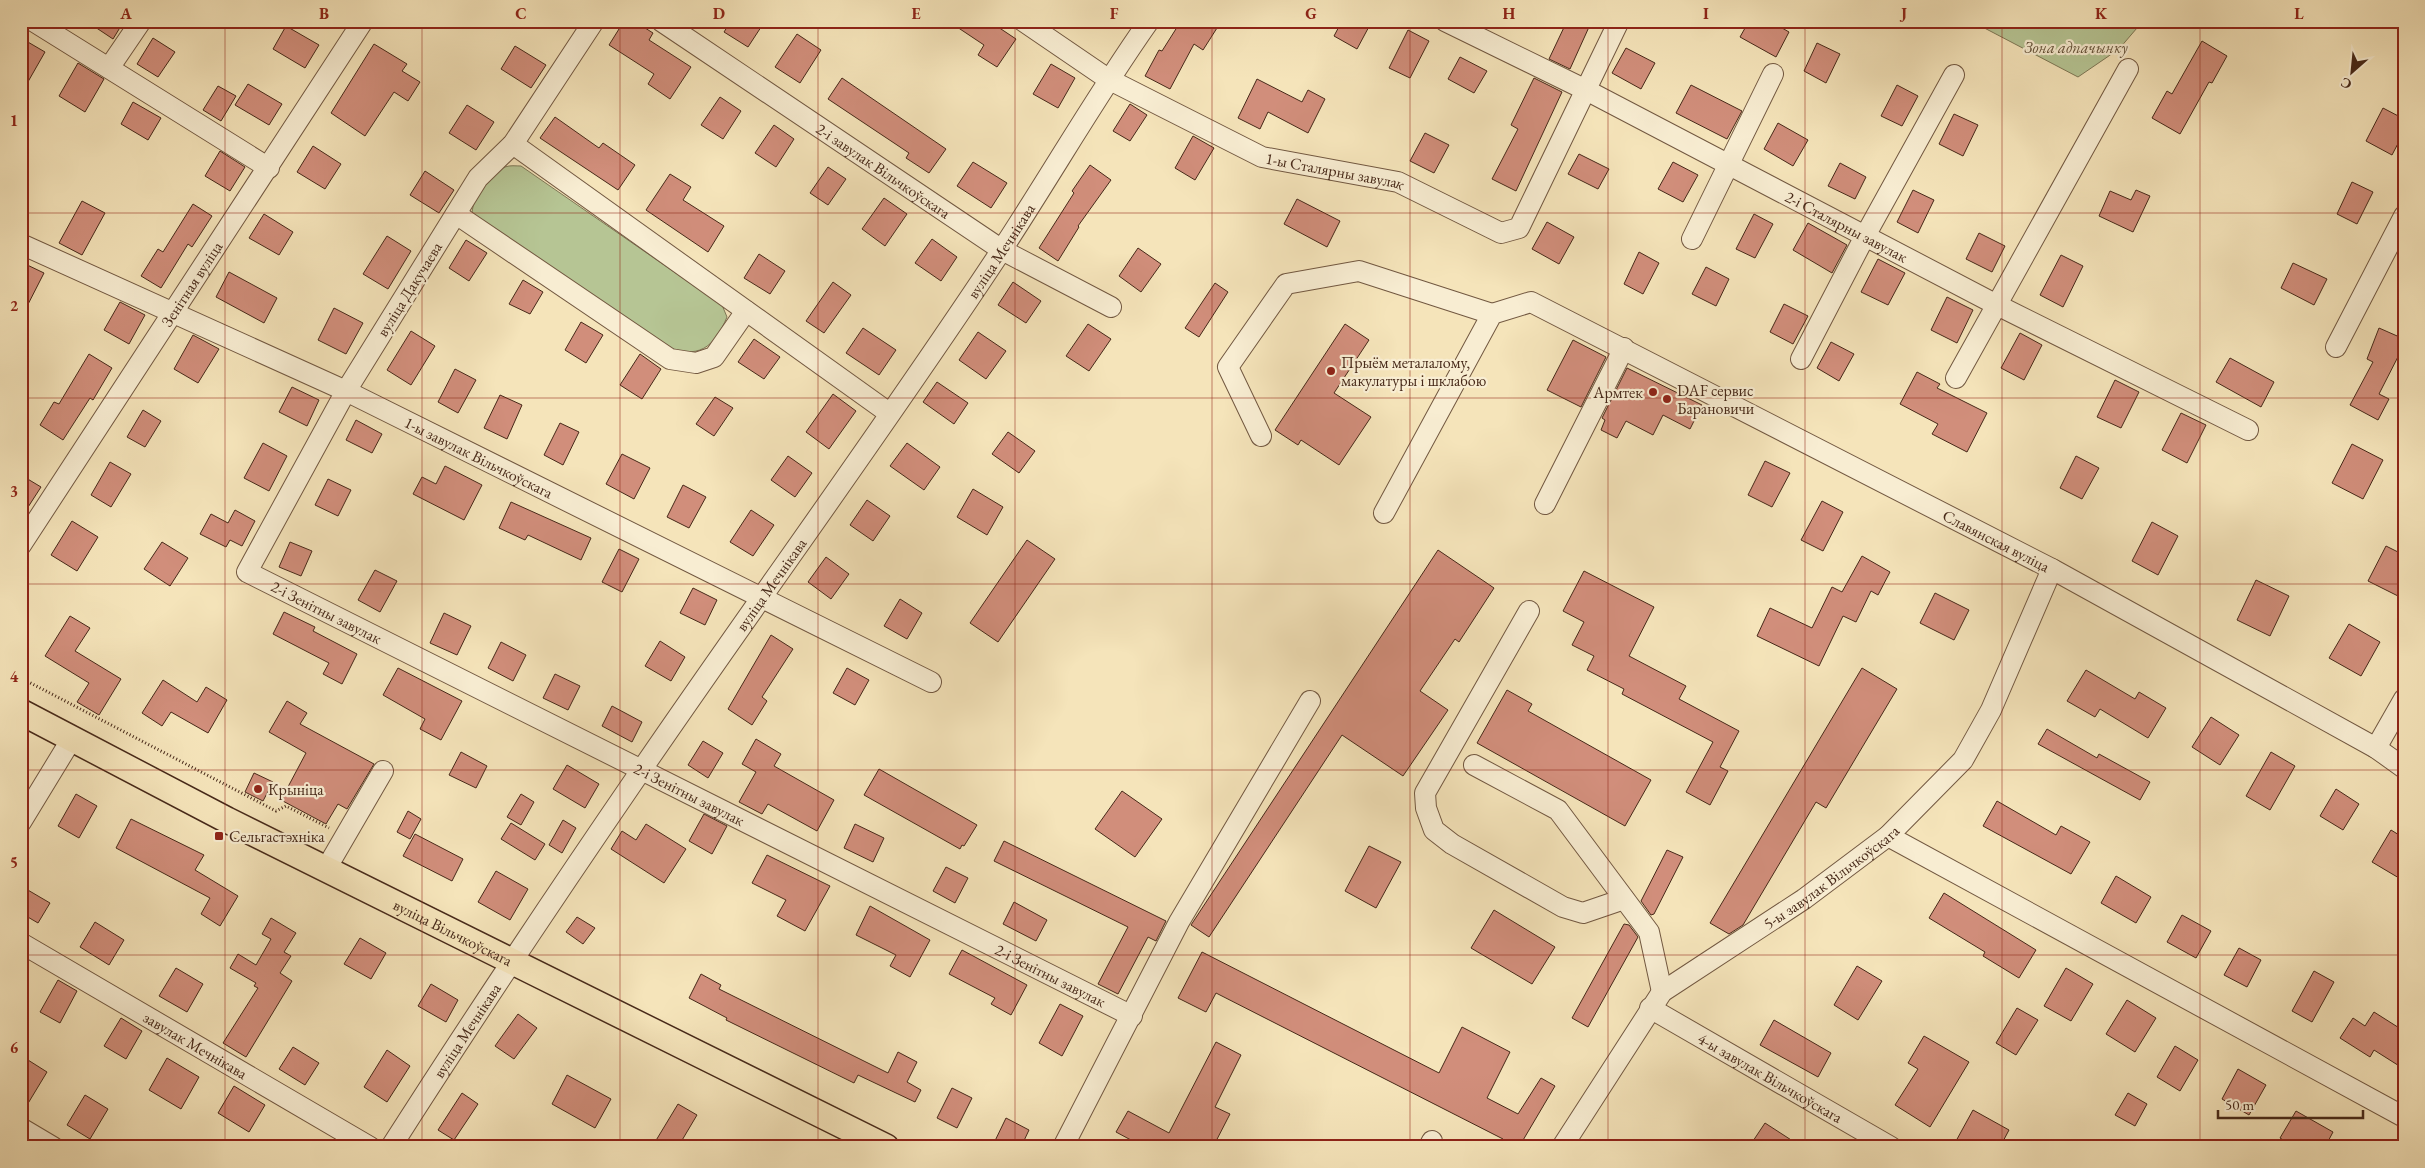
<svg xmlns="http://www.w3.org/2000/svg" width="2425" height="1168" font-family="'EB Garamond',serif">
	<rect width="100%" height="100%" fill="#f5e4ba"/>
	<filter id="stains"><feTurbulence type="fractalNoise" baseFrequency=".004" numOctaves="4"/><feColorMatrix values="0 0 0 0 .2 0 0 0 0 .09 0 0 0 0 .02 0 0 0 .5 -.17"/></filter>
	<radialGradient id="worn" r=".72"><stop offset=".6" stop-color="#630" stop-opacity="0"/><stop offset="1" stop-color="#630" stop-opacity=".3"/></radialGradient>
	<path fill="#b6c594" stroke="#7e7756" d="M1971 21H2143L2119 49 2078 77Z
		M521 166 722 305 727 317C714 348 698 360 665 346L472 213C473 197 489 173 505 167 510 165 516 166 521 166Z"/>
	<path fill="#d18e7b" stroke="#472919" d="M86 21H124L113 39Z
		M624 21H634L653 33 649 40 691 67 670 99 648 84 654 74 609 45Z
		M731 21H765L748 47 724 32Z
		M948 21H989L1016 39 997 67 978 55 984 45Z
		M1181 21H1207L1217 28 1203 50 1194 44 1170 89 1145 76 1159 50 1162 51Z
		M1342 21H1372L1357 49 1334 36Z
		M1567 21H1577L1589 27 1570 69 1549 59Z
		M1749 21H1770L1789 32 1776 57 1740 37Z
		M286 26 319 45 305 68 273 49Z
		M1408 30 1429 41 1410 78 1389 68Z
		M797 34 821 50 800 83 775 67Z
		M21 38 45 52 21 94Z
		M153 38 175 52 158 77 137 64Z
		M2202 41 2227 56 2212 83 2209 82 2180 134 2152 118 2167 91 2172 94Z
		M1817 43 1840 54 1826 83 1804 71Z
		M374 44 407 64 402 71 420 82 408 101 394 92 365 136 331 113Z
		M515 46 546 65 531 88 501 69Z
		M1626 48 1655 63 1641 89 1612 73Z
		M1460 57 1487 71 1474 93 1448 79Z
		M78 63 104 79 85 112 59 96Z
		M1051 64 1075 78 1058 108 1033 94Z
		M842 78 946 149 929 173 906 158 909 153 828 99Z
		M1534 78 1562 92 1516 191 1492 179 1518 129 1511 125Z
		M1257 79 1302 102 1308 90 1325 99 1308 133 1268 112 1260 129 1238 118Z
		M248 84 282 104 269 125 235 105Z
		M1691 85 1742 111 1727 139 1676 113Z
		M1897 85 1918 96 1902 126 1881 116Z
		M218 86 236 96 221 121 203 110Z
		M720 97 741 111 723 139 701 125Z
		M133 102 161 118 148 140 121 124Z
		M1130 104 1147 115 1130 141 1113 131Z
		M467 105 494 122 476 150 449 133Z
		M2383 108 2404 119V132L2392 155 2366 141Z
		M1954 114 1978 125 1963 156 1939 144Z
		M555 117 599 148 603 143 635 165 618 190 540 138Z
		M1778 123 1808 140 1793 166 1764 149Z
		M774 125 794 139 776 167 755 153Z
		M1425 133 1449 145 1434 173 1410 161Z
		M1193 136 1214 148 1195 180 1175 168Z
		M313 146 341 164 325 189 297 172Z
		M220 151 245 167 230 191 205 176Z
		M1579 154 1609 169 1598 189 1568 174Z
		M973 162 1007 183 991 208 957 186Z
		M1673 162 1698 175 1683 202 1658 189Z
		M1840 163 1866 177 1855 199 1828 186Z
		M1090 165 1111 180 1078 226 1079 227 1058 261 1039 248 1074 193 1072 191Z
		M828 167 846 179 828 205 810 193Z
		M425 171 454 190 439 213 410 195Z
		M670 174 691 187 683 200 724 226 708 252 646 210Z
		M2352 182 2373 192 2357 224 2337 214Z
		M1913 190 1934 200 1918 233 1897 222Z
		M2136 190 2150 196 2133 232 2099 216 2110 191 2131 200Z
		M884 198 907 214 885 246 862 229Z
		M1297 199 1340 221 1327 247 1284 224Z
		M82 201 105 213 82 255 59 243Z
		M193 204 212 216 192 247 188 244 161 288 141 276 158 249 163 252Z
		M264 214 293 232 279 255 249 238Z
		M1754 214 1773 224 1755 258 1736 249Z
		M1547 222 1574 237 1559 264 1532 249Z
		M1808 223 1847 245 1832 273 1793 250Z
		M1979 233 2005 246 1992 272 1966 259Z
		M387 236 411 251 388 289 363 274Z
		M932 239 957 257 941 281 915 263Z
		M466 240 487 253 469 281 449 268Z
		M1138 248 1161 264 1141 292 1119 276Z
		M1639 252 1659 263 1643 294 1624 284Z
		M759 254 785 271 770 294 744 278Z
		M2061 255 2083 266 2063 307 2040 295Z
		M1878 259 1905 273 1888 305 1861 292Z
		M21 262 44 273 21 318Z
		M2293 263 2327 279 2314 305 2281 288Z
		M1706 267 1729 279 1716 306 1692 294Z
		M229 272 277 298 264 323 216 297Z
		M523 280 543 292 530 314 509 304Z
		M833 282 851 295 824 333 806 321Z
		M1013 282 1041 301 1026 323 998 305Z
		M1215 283 1228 292 1199 337 1185 328Z
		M1947 297 1973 310 1957 343 1931 330Z
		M120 302 145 315 129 344 104 330Z
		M1784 304 1808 316 1793 344 1770 332Z
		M334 308 363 323 346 354 318 340Z
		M581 322 603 335 586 363 565 350Z
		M1088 324 1111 339 1089 371 1066 356Z
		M1345 324 1369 340 1334 393 1371 417 1339 465 1301 440 1298 445 1275 430Z
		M863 328 896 350 879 375 846 353Z
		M2379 328 2404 339V345L2379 394 2389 399 2378 420 2350 405 2373 362 2367 359Z
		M411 331 435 346 411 385 387 370Z
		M978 332 1006 351 986 379 959 360Z
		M2020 333 2042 345 2024 380 2001 368Z
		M193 335 219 349 198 383 174 369Z
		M754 339 780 357 764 379 738 362Z
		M1573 340 1606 357 1581 407 1547 390Z
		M1831 342 1854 354 1839 381 1817 368Z
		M89 354 112 368 93 400 90 398 63 440 40 425 54 402 59 404Z
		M640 354 661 369 642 399 620 385Z
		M2230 358 2274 382 2261 407 2216 382Z
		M1627 368 1702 405 1690 429 1663 415 1653 435 1626 421 1617 438 1601 430 1605 420 1602 418Z
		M455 369 476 380 458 413 438 402Z
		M1917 372 1940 384 1937 388 1987 413 1967 452 1932 434 1938 424 1900 404Z
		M2115 380 2139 392 2121 428 2097 417Z
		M937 382 968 403 954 424 923 402Z
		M292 387 319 400 307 426 279 412Z
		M833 394 856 411 829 449 806 432Z
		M500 395 522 405 507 439 484 428Z
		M715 397 733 408 714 436 696 424Z
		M143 410 161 421 145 447 127 437Z
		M2181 413 2206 425 2187 463 2162 450Z
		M356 420 382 434 372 453 346 440Z
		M560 423 579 432 563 465 544 455Z
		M1008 432 1035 451 1019 473 992 454Z
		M263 443 287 456 269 491 244 478Z
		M907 443 940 467 924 490 890 466Z
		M2352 444 2383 460 2363 499 2332 483Z
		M622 454 650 468 634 499 606 484Z
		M788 456 812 473 795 497 771 480Z
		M2076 456 2099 468 2082 499 2060 488Z
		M1765 461 1790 473 1772 507 1748 495Z
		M110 462 131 474 111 507 91 495Z
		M445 466 482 485 464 520 413 494 422 477 436 484Z
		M21 475 41 487 21 518Z
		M328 479 351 490 338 516 315 505Z
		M683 485 706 497 689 528 667 517Z
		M973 489 1003 507 987 535 957 517Z
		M867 500 890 516 873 541 850 525Z
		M1822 501 1843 512 1823 551 1801 540Z
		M511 502 591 538 581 560 528 535 525 540 499 528Z
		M235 510 255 521 242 546 230 540 226 547 200 534 211 514 228 523Z
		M751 510 774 525 753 556 730 542Z
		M72 521 98 537 77 571 51 555Z
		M2152 522 2178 536 2158 575 2132 561Z
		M1027 540 1055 559 998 642 970 623Z
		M162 542 188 558 170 586 144 569Z
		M290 542 312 551 301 576 279 567Z
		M2386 546 2404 555V599L2368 581Z
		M619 549 639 559 622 592 602 582Z
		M1438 550 1494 588 1459 642 1455 639 1420 691 1448 710 1403 776 1342 735 1209 937 1191 925Z
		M1862 556 1890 572 1878 595 1871 591 1856 622 1843 616 1819 666 1757 636 1770 608 1812 628 1832 587 1842 592Z
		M826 557 849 574 831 599 808 582Z
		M375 570 397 581 380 612 358 600Z
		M1584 571 1654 607 1629 656 1686 686 1679 699 1739 731 1720 767 1728 771 1710 805 1686 792 1713 742 1622 694 1624 689 1587 670 1594 656 1572 645 1584 622 1563 611Z
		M2256 580 2289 596 2270 636 2237 620Z
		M693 588 717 600 705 625 680 613Z
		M1935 593 1969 610 1954 640 1920 623Z
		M900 599 922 613 907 639 884 626Z
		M284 612 315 627 313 631 357 654 342 684 323 674 329 663 273 634Z
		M444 613 471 626 457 655 430 643Z
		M70 616 90 628 75 651 121 679 99 715 77 702 89 683 45 656Z
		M2349 624 2380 642 2361 676 2329 658Z
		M771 635 793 649 762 697 767 701 752 725 728 709Z
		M660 641 685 657 671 681 645 666Z
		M501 642 526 655 513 681 488 668Z
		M398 668 462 701 441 740 420 729 425 719 383 695Z
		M847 668 869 680 855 705 833 693Z
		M1862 668 1897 689 1826 808 1816 802 1743 925 1729 934 1710 923Z
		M2086 670 2135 699 2139 692 2166 708 2148 738 2100 709 2095 717 2067 701Z
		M555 674 580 686 568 710 543 698Z
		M163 680 197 702 206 687 227 700 208 733 171 712 162 726 142 713Z
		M1507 690 1532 704 1528 711 1651 780 1625 826 1477 743Z
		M287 701 307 713 300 724 374 764 347 809 338 804 326 824 281 800 306 753 269 732Z
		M612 706 642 722 632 742 602 726Z
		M2211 717 2239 735 2220 765 2192 747Z
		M2047 729 2097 758 2099 754 2150 782 2140 800 2038 744Z
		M756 739 781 754 774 766 834 800 817 831 768 804 762 814 739 802 756 772 742 764Z
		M703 741 723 753 708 778 688 765Z
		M461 752 487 766 476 788 449 775Z
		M2271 752 2295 766 2270 810 2246 796Z
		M567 765 599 784 585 808 553 789Z
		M879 769 977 825 964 846 962 845 960 849 864 795Z
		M254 773 273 782 263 801 245 792Z
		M2336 789 2359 804 2343 830 2320 816Z
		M1122 791 1162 819 1135 857 1095 829Z
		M76 794 97 806 79 838 58 826Z
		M521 794 534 802 521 825 507 817Z
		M1997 801 2056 835 2061 826 2090 842 2071 874 1983 826Z
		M408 811 421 819 410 839 397 832Z
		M704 814 727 826 712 854 689 841Z
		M131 819 204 855 195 870 238 896 220 926 201 914 210 898 116 848Z
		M563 820 576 828 562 853 549 845Z
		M511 823 545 844 535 860 501 839Z
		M646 824 686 849 664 883 611 849 622 831 636 840Z
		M855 824 884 838 873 862 844 848Z
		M2391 830 2404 838V881L2372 862Z
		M415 834 463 859 452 881 403 856Z
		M1004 841 1166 921 1156 941 1148 937 1118 994 1098 984 1128 927 994 861Z
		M1369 846 1401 862 1376 908 1345 891Z
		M1667 850 1683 857 1654 914 1651 915 1641 901Z
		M767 855 830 886 805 931 777 916 786 900 752 883Z
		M946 867 968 878 955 903 933 891Z
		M496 871 528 889 510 920 478 902Z
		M2116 876 2151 897 2136 923 2101 903Z
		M21 886 50 903 38 923 21 913Z
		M1944 893 2036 950 2019 978 1983 956 1985 952 1929 918Z
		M1014 902 1047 920 1036 941 1003 924Z
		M870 906 930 940 910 977 890 966 896 955 856 935Z
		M1494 910 1555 947 1532 984 1471 948Z
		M2182 915 2211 931 2196 958 2167 942Z
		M577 917 595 928 583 944 566 932Z
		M271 918 296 933 284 952 291 956 280 973 292 981 246 1057 223 1043 258 988 254 986 256 983 230 968 238 954 256 965 271 939 262 934Z
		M95 922 124 940 109 965 80 947Z
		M1624 924 1629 925 1638 937 1588 1027 1572 1018Z
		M360 938 386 953 371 979 344 964Z
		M2239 948 2261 960 2247 987 2224 975Z
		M962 950 1027 985 1011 1015 991 1004 995 998 949 974Z
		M1202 952 1439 1073 1462 1027 1510 1052 1487 1098 1518 1114 1541 1078 1555 1086 1519 1147H1499L1503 1139 1216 993 1206 1012 1178 998Z
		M1857 966 1882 981 1858 1020 1834 1005Z
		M176 968 203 984 187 1012 159 996Z
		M2066 968 2093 984 2071 1021 2044 1006Z
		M2314 971 2334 982 2312 1022 2292 1011Z
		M701 974 721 985 719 989 888 1073 898 1052 917 1062 907 1082 921 1090 915 1102 858 1075 854 1083 726 1020 727 1018 689 998Z
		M58 980 77 991 60 1023 40 1012Z
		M431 984 458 1000 446 1022 418 1006Z
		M2127 1000 2156 1018 2135 1052 2106 1034Z
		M1060 1004 1083 1016 1062 1056 1039 1043Z
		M2017 1008 2038 1020 2016 1055 1996 1043Z
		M2374 1012 2404 1031V1069L2374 1050 2370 1057 2340 1038 2353 1018 2365 1026Z
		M518 1014 537 1028 514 1059 495 1046Z
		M121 1018 142 1031 126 1059 104 1046Z
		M1774 1020 1831 1053 1818 1077 1760 1045Z
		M1924 1036 1969 1062 1930 1127 1895 1105 1918 1069 1908 1063Z
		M1216 1042 1241 1055 1215 1107 1230 1114 1213 1147H1144L1116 1132 1128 1111 1169 1133Z
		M2175 1046 2198 1060 2180 1091 2157 1077Z
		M293 1047 319 1063 305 1085 279 1069Z
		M387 1050 410 1066 387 1102 364 1087Z
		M167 1058 199 1077 181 1109 149 1090Z
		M28 1060 47 1072 21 1115V1071Z
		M2238 1069 2266 1085 2249 1115 2222 1099Z
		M567 1075 611 1099 595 1128 552 1104Z
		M234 1086 265 1105 249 1132 218 1113Z
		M952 1088 972 1098 957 1128 937 1118Z
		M462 1093 478 1104 454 1140 438 1130Z
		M2128 1093 2147 1104 2135 1126 2115 1115Z
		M85 1095 108 1109 90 1139 67 1125Z
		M678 1104 697 1115 678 1147H652Z
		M1973 1110 2009 1130 2000 1147H1967L1956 1141Z
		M2296 1111 2333 1132 2325 1147H2295L2280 1138Z
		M1006 1118 1029 1130 1021 1147H992Z
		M1765 1123 1802 1147H1749Z"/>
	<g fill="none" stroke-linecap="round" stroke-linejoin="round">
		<defs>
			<g id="minor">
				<path d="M33 21 269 168"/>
				<path id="s1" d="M594 21 513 144 478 178 346 391 247 572 1132 1016"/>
				<path id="s2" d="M661 21 1002 250 1111 307"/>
				<path id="s3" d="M1023 21 1108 79 1262 157 1398 182 1501 233 1519 228 1619 21"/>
				<path id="s4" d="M1445 21 1586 90 1995 304 2248 430"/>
				<path d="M109 68 141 21"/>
				<path d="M513 144 889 413"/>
				<path d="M456 214 670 359 696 363 714 357 746 311"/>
				<path d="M1692 239 1773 74"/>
				<path id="s5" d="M21 244 346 391 931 682"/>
				<path d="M2336 347 2404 216"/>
				<path d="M1801 359 1865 236 1954 75"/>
				<path d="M1956 378 2128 69"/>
				<path d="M1261 436 1228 367 1286 284 1359 271 1492 314"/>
				<path d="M1545 504 1624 348"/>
				<path id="s6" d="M1384 513 1492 314 1531 302 2052 569 2376 748 2404 768"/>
				<path id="s7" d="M21 545 363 21"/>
				<path d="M1529 611 1425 793 1426 808 1434 830 1452 844 1563 907 1583 913 1624 899"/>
				<path d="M2376 748 2404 699"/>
				<path d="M1474 765 1558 810 1649 932 1662 992"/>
				<path d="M21 822 71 740"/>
				<path d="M1888 836 2404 1117"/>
				<path d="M326 869 383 771"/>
				<path id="s8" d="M21 943 370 1147"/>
				<path id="s9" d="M1650 1008 1891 1147"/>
				<path d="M21 1128 53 1147"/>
				<path id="s10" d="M391 1147C472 1020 555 896 640 772 759 598 885 427 1001 251 1051 175 1096 96 1149 21"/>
				<path d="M1063 1147 1179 922 1310 701"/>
				<path d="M1429 1147 1432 1141"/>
				<path id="s11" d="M1562 1147 1662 992 1804 899 1888 836 1963 760 1991 710 2052 569"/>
			</g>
			<g id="major">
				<path id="s12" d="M21 712 227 820 886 1147"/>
			</g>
		</defs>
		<use href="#minor" stroke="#725841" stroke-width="22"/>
		<use href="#major" stroke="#472919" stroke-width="28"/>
		<path stroke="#472919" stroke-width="3" stroke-dasharray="1 2.5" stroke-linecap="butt" d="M21 678 276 811 286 806 329 828"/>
		<use href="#minor" stroke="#f8edd2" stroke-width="20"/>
		<use href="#major" stroke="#f5e4ba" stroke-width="25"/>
	</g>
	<path fill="none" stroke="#8f2418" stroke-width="1" stroke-opacity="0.55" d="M225 21V1147M422 21V1147M620 21V1147M818 21V1147M1015 21V1147M1212 21V1147M1410 21V1147M1608 21V1147M1805 21V1147M2002 21V1147M2200 21V1147M21 213H2404M21 398H2404M21 584H2404M21 770H2404M21 955H2404"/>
	<g fill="#8f2418" stroke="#f8edd2" stroke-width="2">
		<circle cx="1331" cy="371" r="5"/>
		<circle cx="1653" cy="392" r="5"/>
		<circle cx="1667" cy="399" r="5"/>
		<circle cx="258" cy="789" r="5"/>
		<rect x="214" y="831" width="10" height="10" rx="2.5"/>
	</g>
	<g text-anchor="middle" stroke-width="4.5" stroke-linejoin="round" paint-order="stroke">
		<g font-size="16" font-style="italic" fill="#635038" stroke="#f8edd2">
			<text x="2076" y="53">Зона адпачынку</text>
		</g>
		<g font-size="16" fill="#472919" stroke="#f8edd2">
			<text dy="6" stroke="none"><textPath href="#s2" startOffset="268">2-і завулак Вільчкоўскага</textPath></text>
			<text dy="6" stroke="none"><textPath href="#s3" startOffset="350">1-ы Сталярны завулак</textPath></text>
			<text dy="6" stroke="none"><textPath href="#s4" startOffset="451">2-і Сталярны завулак</textPath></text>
			<text dy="6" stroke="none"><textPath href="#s10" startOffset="1084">вуліца Мечнікава</textPath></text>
			<text dy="6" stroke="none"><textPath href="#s7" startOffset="312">Зенітная вуліца</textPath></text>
			<text transform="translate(409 289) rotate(-58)" y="6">вуліца Дакучаева</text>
			<text dy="6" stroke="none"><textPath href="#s5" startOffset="505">1-ы завулак Вільчкоўскага</textPath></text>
			<text dy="6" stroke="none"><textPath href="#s6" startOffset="790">Славянская вуліца</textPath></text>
			<text dy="6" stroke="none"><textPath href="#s10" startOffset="679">вуліца Мечнікава</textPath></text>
			<text dy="6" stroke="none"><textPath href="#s1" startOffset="742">2-і Зенітны завулак</textPath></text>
			<text dy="6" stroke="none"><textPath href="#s1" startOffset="1148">2-і Зенітны завулак</textPath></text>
			<text dy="6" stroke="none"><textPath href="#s11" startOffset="389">5-ы завулак Вільчкоўскага</textPath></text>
			<text dy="6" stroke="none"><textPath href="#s12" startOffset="485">вуліца Вільчкоўскага</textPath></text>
			<text dy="6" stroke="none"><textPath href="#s1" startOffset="1552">2-і Зенітны завулак</textPath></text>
			<text dy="6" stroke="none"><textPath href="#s10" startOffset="139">вуліца Мечнікава</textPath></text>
			<text dy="6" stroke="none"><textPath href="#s8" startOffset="202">завулак Мечнікава</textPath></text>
			<text dy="6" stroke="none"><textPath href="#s9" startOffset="139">4-ы завулак Вільчкоўскага</textPath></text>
		</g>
		<g font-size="16" fill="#472919" stroke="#f8edd2" text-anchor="start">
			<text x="1341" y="368">Прыём металалому,<tspan x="1341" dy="18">макулатуры і шклабою</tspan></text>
			<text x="1677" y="396">DAF сервис<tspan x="1677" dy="18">Барановичи</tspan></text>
			<text x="1643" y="398" text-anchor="end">Армтек</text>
			<text x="268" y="795">Крыніца</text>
			<text x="229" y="842">Сельгастэхніка</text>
		</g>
	</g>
	<rect width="2425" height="1168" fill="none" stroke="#f5e4ba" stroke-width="55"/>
	<g transform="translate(2352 72) rotate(207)" stroke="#f8edd2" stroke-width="4" paint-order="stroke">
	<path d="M0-4L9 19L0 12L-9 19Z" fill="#472919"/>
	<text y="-8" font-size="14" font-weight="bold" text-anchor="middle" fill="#472919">С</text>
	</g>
	<path d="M2218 1110v8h145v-8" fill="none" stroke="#472919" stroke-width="2.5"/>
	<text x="2225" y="1110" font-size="15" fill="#472919" stroke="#f8edd2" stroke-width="4" paint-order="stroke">50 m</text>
	<rect x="28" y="28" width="2370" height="1112" fill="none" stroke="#8f2418" stroke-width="2"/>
	<g font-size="16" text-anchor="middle" font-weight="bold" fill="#8f2418">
		<text x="126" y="19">A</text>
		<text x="324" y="19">B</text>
		<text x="521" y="19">C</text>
		<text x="719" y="19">D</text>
		<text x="916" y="19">E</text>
		<text x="1114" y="19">F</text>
		<text x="1311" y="19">G</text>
		<text x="1509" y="19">H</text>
		<text x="1706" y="19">I</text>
		<text x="1904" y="19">J</text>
		<text x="2101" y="19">K</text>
		<text x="2299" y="19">L</text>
		<text x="14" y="126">1</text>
		<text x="14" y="311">2</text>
		<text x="14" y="497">3</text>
		<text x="14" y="682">4</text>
		<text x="14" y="868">5</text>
		<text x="14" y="1053">6</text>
	</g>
	<rect width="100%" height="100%" filter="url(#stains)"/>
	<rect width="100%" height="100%" fill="url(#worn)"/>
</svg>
